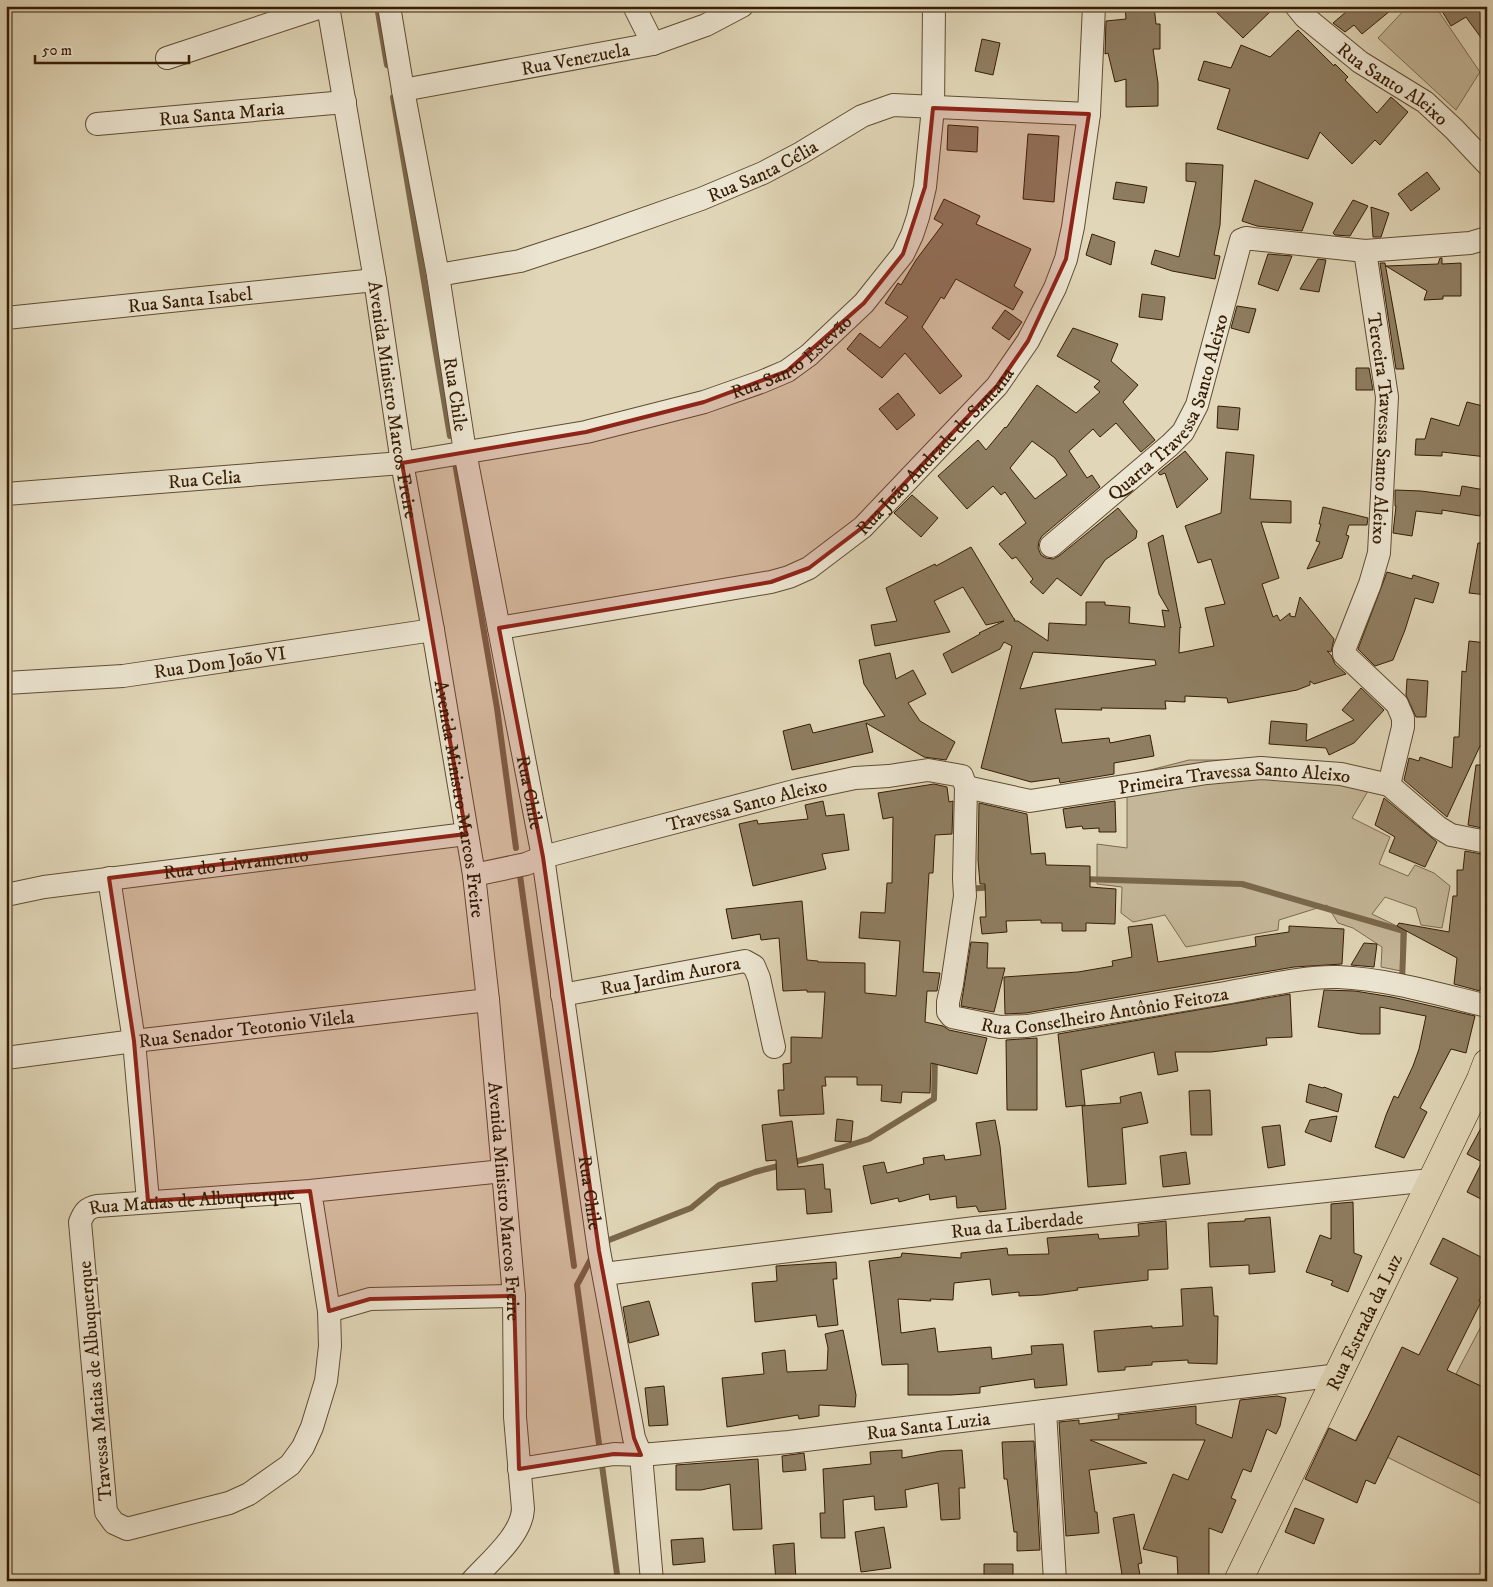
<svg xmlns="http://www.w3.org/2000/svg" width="1493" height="1587" font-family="'IM FELL DW Pica',serif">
	<rect width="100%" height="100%" fill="#e1d7b8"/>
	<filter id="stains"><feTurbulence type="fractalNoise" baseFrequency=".004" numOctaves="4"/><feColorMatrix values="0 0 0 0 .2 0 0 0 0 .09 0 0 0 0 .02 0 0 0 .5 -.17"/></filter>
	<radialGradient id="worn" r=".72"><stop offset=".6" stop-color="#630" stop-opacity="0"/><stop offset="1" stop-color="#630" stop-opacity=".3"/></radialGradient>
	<path fill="#c4b799" stroke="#7d6a4e" d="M1408 6H1435L1480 72 1456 110 1378 38Z
		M1189 760H1255L1368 791 1352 818 1390 837 1379 864 1408 876 1415 865 1434 873 1450 886 1442 928 1421 925 1416 908 1385 897 1372 914 1401 928V971L1381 967 1382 947 1353 928 1338 923 1327 905 1279 920 1278 930 1186 947 1165 915 1133 922 1121 913 1122 887 1097 884V844L1127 848V776Z
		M1487 1315V1389L1456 1374Z
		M1366 1420 1487 1478V1507L1355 1441Z"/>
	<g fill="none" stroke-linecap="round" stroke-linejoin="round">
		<path stroke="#7a674b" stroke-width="6" d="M377 6 387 65
			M393 97 450 436
			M454 457 497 708 516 848
			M519 868 574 1266
			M1082 879 1242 884 1404 931 1402 981
			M968 889 993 887
			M604 1242 691 1208 719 1185 755 1172 806 1159 869 1139 934 1099 935 1057
			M592 1257 577 1285 618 1581"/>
	</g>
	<path fill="#8f7e62" stroke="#361d04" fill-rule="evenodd" d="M1125 6H1154L1156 24H1160V49H1153L1158 83V106L1126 107V79L1115 82 1108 53 1105 54 1106 21 1126 19Z
		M1210 6H1276L1243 38Z
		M1353 6H1396L1362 34 1354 25 1345 32 1333 23Z
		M1439 6H1487V46L1466 17 1451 26Z
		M1298 30 1334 66 1335 64 1348 77 1345 80 1377 113 1391 97 1408 112 1380 145 1375 140 1352 164 1320 132 1308 159 1217 129 1230 89 1198 80 1204 61 1231 68 1241 45 1270 57Z
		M982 39 1000 43 993 75 975 71Z
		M948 125 978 127 977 152 947 150Z
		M1028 134 1059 136 1054 202 1023 199Z
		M1186 163 1223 165 1220 225 1214 255 1220 256 1215 279 1172 271 1151 264 1155 250 1179 257 1196 182 1186 181Z
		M1427 172 1440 189 1411 211 1398 194Z
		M1255 180 1313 203 1302 231 1257 226 1242 221Z
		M1116 182 1147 187 1144 203 1113 199Z
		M944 199 980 216 976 224 1031 249 1014 286 1023 292 1013 310 956 279 944 299 941 297 922 327 962 376 940 394 905 353 882 378 847 349 860 333 880 348 908 317 885 303 898 283 901 285 916 260 943 224 934 219Z
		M1353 200 1368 206 1350 236 1335 235 1333 233Z
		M1371 207 1389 213 1381 237H1373Z
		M1092 234 1115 242 1111 265 1086 255Z
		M1268 254 1292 256 1278 291 1258 284Z
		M1440 258H1442V264L1461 263V296H1443V299L1424 300 1427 291 1386 266 1438 264Z
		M1318 259 1326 260 1319 292 1300 289Z
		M1380 263H1385L1404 369H1396Z
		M1142 294 1165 297 1162 320 1139 317Z
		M1237 306 1256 309 1249 333 1231 328Z
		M1005 310 1022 322 1009 340 992 328Z
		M1073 328 1118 344 1111 361 1138 385 1123 402 1155 440 1141 452 1116 423 1100 437 1093 429 1069 451 1087 478 1092 475 1100 487 1042 536 1039 541 1038 548 1041 555 1046 558 1053 559 1059 556 1118 508 1137 531 1136 538 1105 560 1081 596 1057 578 1043 594 1030 582 1033 579 1016 557 1012 559 999 544 1026 523 1005 492 1001 495 993 486 967 509 938 476 978 440 986 450 1005 427 1006 428 1037 385 1076 413 1100 392 1094 387 1100 381 1057 356ZM1032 441 1055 458 1067 475 1035 499 1010 468Z
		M1356 368H1369L1373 390H1356Z
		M898 393 915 415 897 430 879 409Z
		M1467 402 1487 407V457L1442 452V456L1415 455 1416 439H1425L1431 418 1459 426Z
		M1218 406 1240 408 1238 430 1217 428Z
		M1185 451 1208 479 1177 508 1165 473 1160 475 1158 473Z
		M1226 452 1254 455 1250 499 1291 501V523L1261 522 1279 578 1262 584 1273 617 1277 615 1280 621 1290 613V616L1295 617 1300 597 1334 639 1331 652 1327 651 1331 655 1335 664 1346 674 1314 684 1310 681V685L1297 690 1228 703 1227 698 1185 696V702L1165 701 1166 709 1101 708 1102 710 1055 709 1062 743 1109 738 1110 743 1150 735 1154 756 1114 763V774L1060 783 1059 778 1031 782 981 768 1012 646 1004 642 1000 649 952 673 943 654 980 634 979 633 1004 621 986 625 963 587 934 601 950 632 875 646 871 625 897 621 886 588 935 564 936 566 971 547 1014 619H1015L1014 621H1018L1048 641 1049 623 1086 625V602H1105V605L1130 607 1129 623 1165 627 1162 610 1169 611 1159 594 1148 543 1163 535 1181 628 1180 627 1179 653 1214 646 1205 608 1225 604 1211 559 1198 563 1185 526 1221 513ZM1033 652 1155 660 1156 665 1020 689Z
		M1462 486 1485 490 1480 516 1442 510V514L1416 511 1412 536 1393 533 1396 506H1395V490L1421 491 1460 496Z
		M912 495 938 518 921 537 894 513Z
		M1323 507 1368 518 1367 525H1349L1346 535 1349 536 1342 558 1307 569 1320 542 1316 541 1321 524H1319Z
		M1478 543H1487V595L1469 593Z
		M1387 572 1412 579 1413 575 1439 583 1433 603 1415 598 1405 630 1393 660 1375 666 1358 649Z
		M1469 641 1487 643V748L1480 746 1447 817 1404 780 1409 758 1419 761 1420 757 1452 768 1454 737H1459L1462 671 1466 672Z
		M890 653 896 679 913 670 926 694 908 703 920 721 955 742 946 760 924 757 866 723 873 752 792 770 783 731 810 724 813 733 885 716 864 684 859 660Z
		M1407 679 1428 681 1426 717H1416L1406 695Z
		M1361 688 1384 710 1354 743 1329 755 1326 748 1269 744 1271 721 1307 724 1306 741 1354 720 1342 710Z
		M1476 765H1487V829L1468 825Z
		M934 784 947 787 949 802 953 801 952 834 935 835 933 873H929L923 972 940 973 937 991H927L925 1022 943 1026 949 1030 987 1038 977 1074 931 1063 930 1093 902 1092 901 1103 881 1101 882 1085H857V1077H825L826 1086H822L824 1114 780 1116 778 1090H784L783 1064 791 1063V1037L822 1038 825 992H807V990L783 991 779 938 761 940 760 934 732 939 726 909 802 901 807 960 818 961V962L865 963V993L896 996 900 941 859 938 861 912 885 913 887 883H892L893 817 883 819 878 793Z
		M1384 798 1437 842 1425 867 1389 852 1395 837 1375 825Z
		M823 801 826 816 844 814 849 850 822 854 826 869 753 886 739 824 757 820 758 824 808 819 805 805Z
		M1115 801 1116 832H1099V828L1083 829 1082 826 1066 828 1063 809Z
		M979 803 1027 814 1031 854 1045 853 1046 865 1090 866V887L1116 889 1115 924 1086 923V931H1062V923H1041V920L1006 921 1007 932 982 934 980 917H986L985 884H980L978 860Z
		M1465 851 1487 855V970L1485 986H1481L1480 991 1454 984 1457 958 1397 926 1399 923 1449 932 1453 896H1457V870H1463Z
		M1152 924 1158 962 1256 946 1255 937 1289 932V926L1344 929 1342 964 1294 967 1026 1013 1005 1014 1004 977 1078 972 1113 966 1112 961 1132 957 1128 927Z
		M971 942 988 943 987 968H1005L994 1012 961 1006Z
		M1364 943 1377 944 1374 967 1351 965Z
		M1324 990 1355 991 1392 997 1475 1016 1466 1053 1451 1049 1420 1108 1427 1112 1404 1158 1375 1147 1386 1115 1394 1096 1398 1098 1413 1066 1419 1049 1426 1016 1380 1007V1034H1361L1318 1027Z
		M1290 994 1292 1037 1266 1038 1267 1045 1211 1052H1175L1178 1071 1158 1075 1154 1052 1081 1070 1085 1105 1066 1107 1058 1034Z
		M1037 1038V1110H1007L1006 1040Z
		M1309 1084 1323 1088 1324 1087 1342 1094 1338 1112 1306 1102Z
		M1210 1090 1212 1135H1191L1189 1091Z
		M1141 1092 1148 1123 1122 1128 1126 1184 1088 1187 1082 1106 1121 1103 1120 1097Z
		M1337 1116 1331 1142 1305 1132 1310 1120Z
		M1487 1117V1202L1467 1192 1482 1162 1467 1154Z
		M837 1119 853 1121 851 1142 835 1141Z
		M995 1120 1000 1146 1006 1209 979 1212 976 1206 957 1208 956 1196 930 1200 929 1194 899 1202 898 1198 871 1204 863 1166 884 1162 887 1173 924 1164 923 1158 944 1155 945 1160 981 1155 976 1123Z
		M792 1121 798 1167 823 1164 825 1189H830L832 1212 807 1214 805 1189 777 1190 776 1160 766 1161 762 1125Z
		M1280 1125 1285 1165 1268 1168 1262 1127Z
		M1186 1152 1190 1184 1163 1187 1160 1156Z
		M1353 1202 1354 1253 1362 1256 1348 1292 1331 1285 1333 1281 1306 1272 1320 1235 1331 1239V1204Z
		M1270 1217 1275 1272 1249 1274V1265L1210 1267 1208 1223 1245 1221V1219Z
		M1166 1221 1168 1269 1148 1270V1280L1077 1288 1078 1290 1042 1295 1019 1296V1292L992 1295 990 1279 954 1283 953 1300 930 1299 931 1301 898 1299 901 1333 935 1328 938 1352 991 1347 992 1359 1032 1354 1031 1346 1063 1344 1067 1385 1035 1388 1034 1379 980 1387V1393L951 1395H908V1364L882 1365 869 1261 901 1257 902 1253 961 1258V1253L1007 1248 1008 1255 1049 1254 1047 1238 1098 1234 1099 1239 1139 1236 1138 1224Z
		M1443 1238 1487 1260V1284L1479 1301 1481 1302 1447 1370 1487 1389V1479L1398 1436 1375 1484 1366 1480 1357 1503 1305 1479 1329 1428 1356 1441 1402 1347 1419 1355 1458 1278 1430 1264Z
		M836 1262 837 1279H833L838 1325 818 1327 816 1315 755 1322 752 1283 777 1281 776 1266Z
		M1212 1287 1214 1316H1218L1217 1364 1188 1363V1360L1152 1362V1365L1125 1367V1370L1098 1372 1094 1331 1152 1326V1328L1183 1326 1181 1289Z
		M649 1301 659 1335 629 1343 623 1307Z
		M843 1330 856 1395 855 1407 819 1405V1416L799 1419 798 1415 727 1427 722 1378 764 1374 762 1353 785 1350 787 1372 827 1370 828 1348 825 1334Z
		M664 1386 668 1425 649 1426 645 1388Z
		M1277 1396 1286 1398 1280 1426 1276 1434 1267 1429 1251 1472 1243 1469 1231 1498 1236 1500 1222 1533 1209 1528V1576L1178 1577 1177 1557 1143 1549 1173 1474 1188 1480 1205 1440H1090L1147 1463 1089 1470 1095 1512H1097L1099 1533 1066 1536 1059 1422 1079 1420V1424L1119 1419 1118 1415 1196 1406V1424L1232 1438 1240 1400Z
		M1034 1441 1040 1550 1017 1551V1532H1014L1007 1479H1004L1002 1442Z
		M902 1450V1458L941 1451 962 1450 965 1488H959L960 1519 941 1520 938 1483 905 1490 907 1507 875 1510 874 1496 843 1500 845 1538H821L820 1513H825L823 1469 871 1464 870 1452Z
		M804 1453 806 1470 783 1472 782 1456Z
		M758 1459 762 1529 733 1530 730 1484 701 1490H676V1465Z
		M1295 1508 1324 1519 1314 1544 1285 1532Z
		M1134 1514 1142 1563 1138 1564 1141 1581H1123L1113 1518Z
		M884 1527 891 1568 861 1572 855 1532Z
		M703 1538 705 1562 673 1565 671 1540Z
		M794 1543 796 1581H776L773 1545Z
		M984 1564H1013V1581H984Z"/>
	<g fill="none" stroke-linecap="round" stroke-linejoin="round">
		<defs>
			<g id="minor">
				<path id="s1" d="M328 6 375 280 402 463 433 630 474 875 488 1000 514 1296 515 1417 523 1509C522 1535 489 1562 472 1581"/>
				<path id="s2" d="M389 6 403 90 438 275 465 452 543 857 599 1251 634 1438 641 1455 652 1581"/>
				<path d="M634 6 653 44"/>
				<path id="s3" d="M1296 6 1305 17 1360 62 1425 102 1454 129 1487 164"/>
				<path d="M167 58 324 6"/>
				<path id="s4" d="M403 90 653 44 706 25 742 6"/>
				<path id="s5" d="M97 124 345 102"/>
				<path id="s6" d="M1365 251 1387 397 1379 553 1370 584 1344 650V654L1397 704 1403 718V727L1389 785"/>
				<path id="s7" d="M438 275 520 261 590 238 701 199 763 173 801 153 862 116 893 105 1089 114"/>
				<path id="s8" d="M6 318 375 280"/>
				<path id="s9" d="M6 494 402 463 586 432 704 402 761 382 787 371 809 355 864 303 903 254 912 235 918 217 925 187 933 108 934 6"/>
				<path id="s10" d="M1051 546 1170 445 1183 432 1197 405 1241 240 1246 238 1253 239 1365 251 1470 243 1487 238"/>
				<path id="s11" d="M499 628 771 582 789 577 809 568 863 527 997 386 1028 341 1055 288 1066 259 1073 227 1089 114 1094 6"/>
				<path id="s12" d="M6 683 123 676 433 630"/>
				<path id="s13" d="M966 787 1030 801 1207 773 1239 770 1261 768 1341 774 1389 785 1438 827 1451 835 1487 842"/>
				<path id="s14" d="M474 875 526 864 543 857 798 790 855 778 889 776 928 770 962 776 966 787 964 879 965 896 952 984 948 1002V1012L952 1017 1000 1027 1027 1026C1093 1015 1159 1004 1225 993 1260 987 1303 976 1338 977 1388 979 1438 994 1487 1006"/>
				<path d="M109 878 134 1041 148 1201"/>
				<path id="s15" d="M6 895 44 887 466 834"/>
				<path id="s16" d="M562 995 745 961 754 966 759 978 774 1047"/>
				<path id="s17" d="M6 1058 134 1041 488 1000"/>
				<path id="s18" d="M310 1191 329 1311 330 1346 326 1381 312 1427 303 1447 290 1465 249 1494 229 1503 127 1529 114 1523 106 1512 80 1222C84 1212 87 1208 97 1206L310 1191 503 1171"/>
				<path id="s19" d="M604 1274 975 1228 1431 1180"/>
				<path d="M329 1311 370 1299 514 1296"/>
				<path d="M1045 1411 1055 1581"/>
				<path id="s20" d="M519 1469 614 1454 641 1455 789 1442 1339 1375"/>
			</g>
			<g id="major">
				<path id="s21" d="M1238 1581 1481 1079 1487 1063"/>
			</g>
		</defs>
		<use href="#minor" stroke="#614c31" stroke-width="24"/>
		<use href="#major" stroke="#361d04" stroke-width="29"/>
		<use href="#minor" stroke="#ece5d1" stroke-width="22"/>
		<use href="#major" stroke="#e1d7b8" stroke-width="28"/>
	</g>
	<path fill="#8f2418" fill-opacity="0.2" stroke="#8f2418" stroke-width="4" stroke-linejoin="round" d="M933 108 1089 114 1066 259 1028 341 997 386 863 527 809 568 771 582 499 628 543 857 599 1251 634 1438 641 1455 614 1454 519 1469 514 1296 370 1299 329 1311 310 1191 148 1201 134 1041 109 878 466 834 402 463 586 432 704 402 787 371 864 303 903 254 925 187Z"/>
	<g text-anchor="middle" stroke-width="4" stroke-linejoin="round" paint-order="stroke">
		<g font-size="19" fill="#361d04" stroke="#ece5d1">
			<text dy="7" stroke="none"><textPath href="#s4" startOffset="175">Rua Venezuela</textPath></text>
			<text dy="7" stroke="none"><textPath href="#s3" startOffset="125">Rua Santo Aleixo</textPath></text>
			<text dy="7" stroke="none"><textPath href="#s5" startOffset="125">Rua Santa Maria</textPath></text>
			<text dy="7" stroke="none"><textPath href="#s7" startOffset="342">Rua Santa Célia</textPath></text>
			<text dy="7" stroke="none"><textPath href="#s8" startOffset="185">Rua Santa Isabel</textPath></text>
			<text dy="7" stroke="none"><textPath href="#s9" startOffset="805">Rua Santo Estevão</textPath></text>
			<text dy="7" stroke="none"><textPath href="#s2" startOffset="394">Rua Chile</textPath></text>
			<text dy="7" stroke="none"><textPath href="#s1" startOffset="399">Avenida Ministro Marcos Freire</textPath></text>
			<text dy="7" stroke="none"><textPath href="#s10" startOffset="188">Quarta Travessa Santo Aleixo</textPath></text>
			<text dy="7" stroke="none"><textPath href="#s6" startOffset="179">Terceira Travessa Santo Aleixo</textPath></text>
			<text dy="7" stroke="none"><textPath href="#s11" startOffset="489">Rua João Andrade de Santana</textPath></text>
			<text dy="7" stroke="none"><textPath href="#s9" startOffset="199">Rua Celia</textPath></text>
			<text dy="7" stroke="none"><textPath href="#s12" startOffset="215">Rua Dom João VI</textPath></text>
			<text dy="7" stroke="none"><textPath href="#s13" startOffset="272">Primeira Travessa Santo Aleixo</textPath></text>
			<text dy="7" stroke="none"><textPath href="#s2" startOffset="799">Rua Chile</textPath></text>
			<text dy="7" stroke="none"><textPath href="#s1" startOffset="804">Avenida Ministro Marcos Freire</textPath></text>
			<text dy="7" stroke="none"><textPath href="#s14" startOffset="282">Travessa Santo Aleixo</textPath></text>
			<text dy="7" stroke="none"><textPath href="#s15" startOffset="232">Rua do Livramento</textPath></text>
			<text dy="7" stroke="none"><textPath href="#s16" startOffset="110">Rua Jardim Aurora</textPath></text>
			<text dy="7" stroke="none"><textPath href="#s14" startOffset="901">Rua Conselheiro Antônio Feitoza</textPath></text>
			<text dy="7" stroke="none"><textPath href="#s17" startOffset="242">Rua Senador Teotonio Vilela</textPath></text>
			<text dy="7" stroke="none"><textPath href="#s2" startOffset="1204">Rua Chile</textPath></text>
			<text dy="7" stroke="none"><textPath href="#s1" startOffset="1209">Avenida Ministro Marcos Freire</textPath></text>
			<text dy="7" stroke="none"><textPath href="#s18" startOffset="900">Rua Matias de Albuquerque</textPath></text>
			<text dy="7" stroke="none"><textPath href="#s19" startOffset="416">Rua da Liberdade</textPath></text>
			<text dy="7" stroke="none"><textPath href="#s21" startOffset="288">Rua Estrada da Luz</textPath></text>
			<text transform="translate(94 1381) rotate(-95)" y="7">Travessa Matias de Albuquerque</text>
			<text dy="7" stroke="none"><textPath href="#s20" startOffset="412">Rua Santa Luzia</textPath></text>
		</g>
	</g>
	<rect width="1493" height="1587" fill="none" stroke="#e1d7b8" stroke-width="25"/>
	<rect x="8" y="8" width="1478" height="1572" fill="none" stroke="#361d04" stroke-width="2.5"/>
	<rect x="12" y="12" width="1468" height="1562" fill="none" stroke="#361d04"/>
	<path d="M35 55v8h154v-8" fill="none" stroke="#361d04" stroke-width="2.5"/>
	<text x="42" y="55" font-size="15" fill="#361d04" stroke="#ece5d1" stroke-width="4" paint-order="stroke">50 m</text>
	<rect width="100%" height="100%" filter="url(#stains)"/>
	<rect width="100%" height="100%" fill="url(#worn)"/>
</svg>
